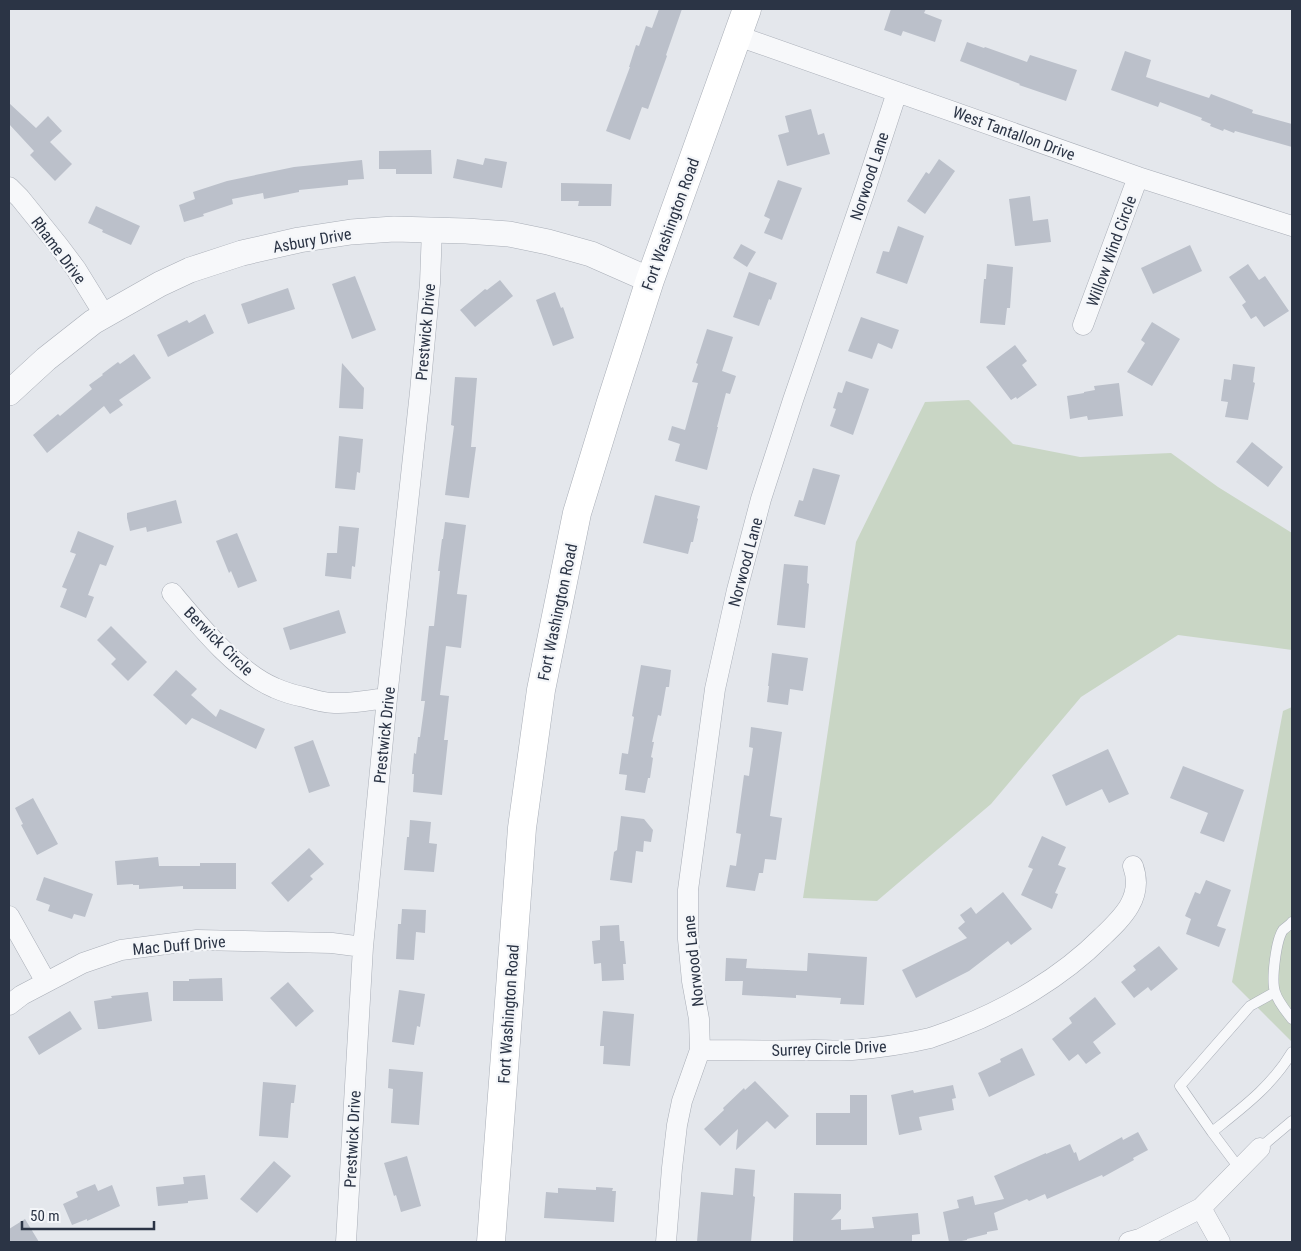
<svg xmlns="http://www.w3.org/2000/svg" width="1301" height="1251" font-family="'Roboto Condensed',sans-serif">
	<rect width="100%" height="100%" fill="#e4e7ec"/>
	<path fill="#c9d6c5" d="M969 400 1013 444 1080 457 1171 453 1218 487 1292 533V650L1178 635 1081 697 991 804 877 901 803 898 856 542 925 402Z
		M1292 707V1042L1232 982 1283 711Z"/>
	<path fill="#bbc0ca" d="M659 9H682L666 55 667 56 648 109 642 107 630 140 606 131 630 67H629L636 45 639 46 646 26 652 28Z
		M891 9H926L924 13 942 20 935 42 903 31 901 36 884 30Z
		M967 42 984 48 985 47 1027 62 1030 55 1077 70 1066 101 1019 85 1020 84 960 61Z
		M1125 51 1151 60 1146 77 1209 98 1211 94 1253 110 1252 113 1292 124V147L1235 131 1234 133 1224 129 1223 131 1210 126 1211 124 1201 120 1202 118 1160 102 1158 107 1111 90Z
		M9 103 36 128 48 116 62 131 50 142 72 164 55 181 30 155 34 151 9 124Z
		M811 109 818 135 824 133 830 154 787 166 778 135 789 132 785 116Z
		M431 150 432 174H396V169H379V151Z
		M485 158 507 162 502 188 453 178 457 159 483 165Z
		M939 159 955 171 925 214 907 201 926 172 929 174Z
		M362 160 364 179 348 180V185L299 190V192L264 199 263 193 232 199 233 204 203 214 204 216 184 222 179 205 195 199 193 192 227 181 294 167Z
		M778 180 802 188 782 240 764 233 770 219 764 216Z
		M561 183 612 184 611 206H578L579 201H561Z
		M1030 196 1033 221 1048 219 1051 242 1015 246 1009 199Z
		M96 206 140 226 131 245 102 232 103 230 88 223Z
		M898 226 924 236 907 284 876 273 883 251 889 252Z
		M741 244 756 252 747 267 733 258Z
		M1190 245 1202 271 1153 294 1141 268Z
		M987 264 1013 267 1010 308H1007L1005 325 980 323 984 279H986Z
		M1248 264 1259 280 1265 276 1289 311 1264 327 1256 316 1251 319 1242 305 1246 302 1229 277Z
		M749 272 777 283 771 300 769 299 759 326 733 317Z
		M355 276 376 330 352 339 332 284Z
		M500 280 513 296 475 327 460 310 485 289 487 290Z
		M288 288 295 309 248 324 241 304Z
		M555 292 561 308 563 307 574 338 553 346 536 300Z
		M205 314 214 333 168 357 157 335 187 320 189 323Z
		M861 317 899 330 892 349 878 343 872 359 848 351Z
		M1152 322 1180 339 1152 386 1127 372 1145 343 1141 340Z
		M707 329 733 337 722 371 736 376 730 394 726 393 717 427H718L707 470 675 461 680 444 668 440 672 426 685 430 698 383 692 382 698 364 696 363Z
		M1015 345 1027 361 1022 365 1037 385 1017 399 1016 397 1011 400 986 367Z
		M134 354 151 378 119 400 123 405 110 414 104 406 47 453 33 435 58 414 60 416 92 389 89 385 103 375 102 374 118 362 120 364Z
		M342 363 364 388 363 409 339 408Z
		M1233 364 1255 367 1253 382 1255 383 1248 420 1225 417 1228 402 1221 401 1224 379 1231 380Z
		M455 377 477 378 471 447H476L469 498 445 495 454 426 451 425Z
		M846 381 869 389 853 435 830 426 836 409 833 408 838 392 842 393Z
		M1119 383 1123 416 1088 420 1087 416 1070 419 1067 396 1084 393V392L1095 390 1094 386Z
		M339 436 363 439 360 473 357 472 355 490 335 488Z
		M1252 442 1283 467 1268 487 1236 462Z
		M813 468 840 475 825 525 794 516 799 500 803 501Z
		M655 495 700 506 697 518 698 519 693 542H691L688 554 643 543Z
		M176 500 182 523 147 532 146 527 130 531 127 518V513Z
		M445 522 466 525 457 594 467 595 461 648 446 646 440 695 449 696 444 740H448L442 795 413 792 414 774H412L414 753 416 754 418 737H420L425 701H421L429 626H434L440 571H438L442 539H443Z
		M339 526 359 528 355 567 352 566 351 579 325 576 327 553H337Z
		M78 531 114 546 106 566 100 564 88 595 94 597 86 618 60 607 67 589 62 587 76 554 70 552Z
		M237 533 257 581 238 588 231 571 229 573 216 541Z
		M784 564 808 566 807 583 809 584 805 628 777 625Z
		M339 610 346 633 290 650 283 628Z
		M111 626 147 662 128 681 111 664 116 659 97 640Z
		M772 653 808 658 803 691 790 689 788 705 767 702 769 686H768Z
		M641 665 671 670 669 687H666L661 716 658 715 652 742H654L651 757 653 758 650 778H648L645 793 625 790 627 775 619 774 622 753 628 754 634 717 632 716Z
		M176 670 197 689 191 695 216 717 220 709 265 729 256 749 192 718 186 725 153 695Z
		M751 727 782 732 770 816 782 818 776 860 765 859 763 873H759L755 891 726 887 730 865 736 866 741 834 736 833 744 775 749 776 753 748 749 747Z
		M313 740 330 786 309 793 294 747Z
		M1108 749 1129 794 1109 803 1102 789 1066 806 1052 775Z
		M1183 766 1244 790 1224 842 1200 833 1208 813 1170 798Z
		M33 798 58 844 37 855 21 825 23 824 15 808Z
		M621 816 644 819 653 830 651 842 644 841 643 852 636 851 632 883 610 880 614 852 617 850Z
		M410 820 431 822 429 843 437 844 434 872 404 870 407 837H409Z
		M1042 836 1066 847 1058 865 1066 868 1055 893 1058 894 1052 909 1021 895 1033 869 1028 867Z
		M309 848 324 864 310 876 313 879 288 902 271 883Z
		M158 857 159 866H200V863H236V889H183V886L139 889V885H133V884L117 885 115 861Z
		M44 877 93 894 85 917 74 914 72 919 48 911 50 905 36 900Z
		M1206 880 1231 890 1217 926 1226 929 1219 947 1186 934 1191 919 1185 916 1195 892 1200 894Z
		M1003 892 1032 929 1011 945 1008 941 969 971 916 998 902 970 967 938 958 928 965 922 960 915 971 907 976 914Z
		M402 909 426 910 425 933 416 932 414 960 396 959 398 924H401Z
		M619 925 620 941H624L626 964H623L624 980 602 981 601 963 594 964 592 941 600 940V926Z
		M1159 946 1178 969 1151 991 1148 987 1134 998 1121 982 1136 970 1133 966Z
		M808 953 867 957 864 1005 840 1004 841 998 796 995V998L742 995 743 981H725L726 958 747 959 746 968 807 971Z
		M222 978 223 1001H173V981H189V979Z
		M288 982 314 1011 296 1027 270 998Z
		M399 990 425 994 420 1027 417 1026 414 1045 392 1042Z
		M148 992 152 1021 104 1029H98L94 1001 112 998 111 996Z
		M1095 997 1116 1024 1093 1042 1101 1053 1086 1064 1078 1054 1069 1061 1052 1039 1072 1023 1069 1018Z
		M70 1011 82 1029 39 1055 28 1037Z
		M603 1011 634 1014 630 1066 603 1064 604 1046H600Z
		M1022 1048 1035 1075 989 1097 978 1073 1001 1062 1000 1059Z
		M389 1069 423 1072 419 1125 391 1123 393 1089 388 1088Z
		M755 1081 789 1116 775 1129 767 1121 736 1150 738 1129 720 1146 704 1129 724 1110 723 1108 744 1088 745 1090Z
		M263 1082 296 1085 294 1103H291L288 1138 259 1136Z
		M953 1085 956 1098 952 1099 954 1110 919 1117 922 1130 899 1135 891 1095 913 1090 914 1093Z
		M850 1095H867V1145H816V1113H850Z
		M1138 1132 1148 1150 1133 1158 1134 1160 1103 1177 1102 1175 1047 1199 1045 1194 1029 1201 1027 1199 994 1213 998 1230 987 1232V1234L967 1239V1240L956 1242H949L943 1212 959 1208 957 1200 973 1196 975 1205 1004 1199 994 1176 1046 1153V1154L1070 1144 1074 1153 1076 1152 1079 1161 1122 1137 1123 1140Z
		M407 1156 421 1206 401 1212 396 1195 394 1196 384 1163Z
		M274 1161 291 1176 257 1213 240 1199Z
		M735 1168 755 1170 753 1196 755 1197 751 1242H697L701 1192 733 1195Z
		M205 1175 208 1199 188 1201V1203L158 1206 156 1187 184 1184 183 1177Z
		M95 1184 98 1191 112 1185 120 1206 87 1221V1219L72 1225 63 1204 78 1197 76 1192Z
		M596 1187 613 1188 612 1191H616L614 1222 544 1218 546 1192 558 1193V1188L596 1190Z
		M794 1193 841 1194V1209L831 1220 841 1219V1230L874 1228 872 1217 918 1213 920 1234 912 1235V1242L793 1241Z
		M25 1219 39 1242H9V1229Z"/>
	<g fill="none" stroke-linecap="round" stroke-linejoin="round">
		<defs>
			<path id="service" d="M1292 922C1290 925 1286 927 1283 930 1276 940 1271 980 1275 992 1278 1002 1286 1011 1292 1019
				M1212 1132 1180 1086 1250 1006 1275 992
				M1260 1148 1292 1121
				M1239 1168 1212 1132C1242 1108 1272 1086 1292 1052"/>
			<path id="minor" d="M738 36 1138 177 1292 226
				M9 187 20 198 58 245 76 269 105 316
				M1083 325 1138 177
				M172 593C198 624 238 673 275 688 284 692 294 695 304 697 314 700 324 703 334 703 352 704 370 700 387 698
				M9 916 46 982
				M9 1005 22 995 83 963 121 950 197 940 332 943 363 947
				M700 1050C738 1050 776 1051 814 1050 826 1050 839 1051 852 1050 878 1048 905 1044 930 1038 939 1035 947 1032 955 1029 1008 1009 1062 977 1102 937 1123 917 1144 897 1133 866
				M1201 1208 1220 1242
				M346 1242 363 947 387 698 420 392 430 283 432 229
				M666 1242 672 1168 677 1125 682 1101 700 1050 699 1019 692 981 688 939V890L715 689 737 590 761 499 793 400 865 190 897 92
				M1129 1242 1140 1239 1201 1208 1260 1148"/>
			<path id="tertiary" d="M9 393 46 359 93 322 160 284 190 270 242 253 299 240 351 232 394 229 466 231 509 234 548 242 591 254 650 280"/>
			<path id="secondary" d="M491 1242 522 828 541 690 577 513 610 405 650 280 747 9"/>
		</defs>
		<use href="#service" stroke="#a9aeb7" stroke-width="11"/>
		<use href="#minor" stroke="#a9aeb7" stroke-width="21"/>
		<use href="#tertiary" stroke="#a9aeb7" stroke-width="26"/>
		<use href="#secondary" stroke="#a9aeb7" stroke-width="29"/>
		<use href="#service" stroke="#f7f8fa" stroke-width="10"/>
		<use href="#minor" stroke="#f7f8fa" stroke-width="20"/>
		<use href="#tertiary" stroke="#f7f8fa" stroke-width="25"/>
		<use href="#secondary" stroke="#fff" stroke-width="28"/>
	</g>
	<g text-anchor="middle" stroke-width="4.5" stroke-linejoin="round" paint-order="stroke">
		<g font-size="16" fill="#2b3445" stroke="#f4f6f9">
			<text transform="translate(1014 133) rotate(20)" y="6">West Tantallon Drive</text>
			<text transform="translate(869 176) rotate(-72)" y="6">Norwood Lane</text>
			<text transform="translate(670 224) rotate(-70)" y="6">Fort Washington Road</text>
			<text transform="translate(312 240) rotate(-10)" y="6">Asbury Drive</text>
			<text transform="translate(59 250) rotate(53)" y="6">Rhame Drive</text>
			<text transform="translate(1111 251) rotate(-70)" y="6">Willow Wind Circle</text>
			<text transform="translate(425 332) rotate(-85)" y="6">Prestwick Drive</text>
			<text transform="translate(745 562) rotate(-75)" y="6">Norwood Lane</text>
			<text transform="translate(557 612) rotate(-78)" y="6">Fort Washington Road</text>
			<text transform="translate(219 641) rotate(45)" y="6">Berwick Circle</text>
			<text transform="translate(384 735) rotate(-84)" y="6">Prestwick Drive</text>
			<text transform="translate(179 945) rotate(-5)" y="6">Mac Duff Drive</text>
			<text transform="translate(693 961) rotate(-96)" y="6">Norwood Lane</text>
			<text transform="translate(508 1014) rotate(-86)" y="6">Fort Washington Road</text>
			<text transform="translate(829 1048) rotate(-2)" y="6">Surrey Circle Drive</text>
			<text transform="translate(352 1139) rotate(-87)" y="6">Prestwick Drive</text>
		</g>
	</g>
	<rect width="1301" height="1251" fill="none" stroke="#2b3445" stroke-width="20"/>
	<path d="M22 1221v8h132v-8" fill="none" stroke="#2b3445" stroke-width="2.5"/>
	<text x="30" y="1221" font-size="15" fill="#2b3445" stroke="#f4f6f9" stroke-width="4" paint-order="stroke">50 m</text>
</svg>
